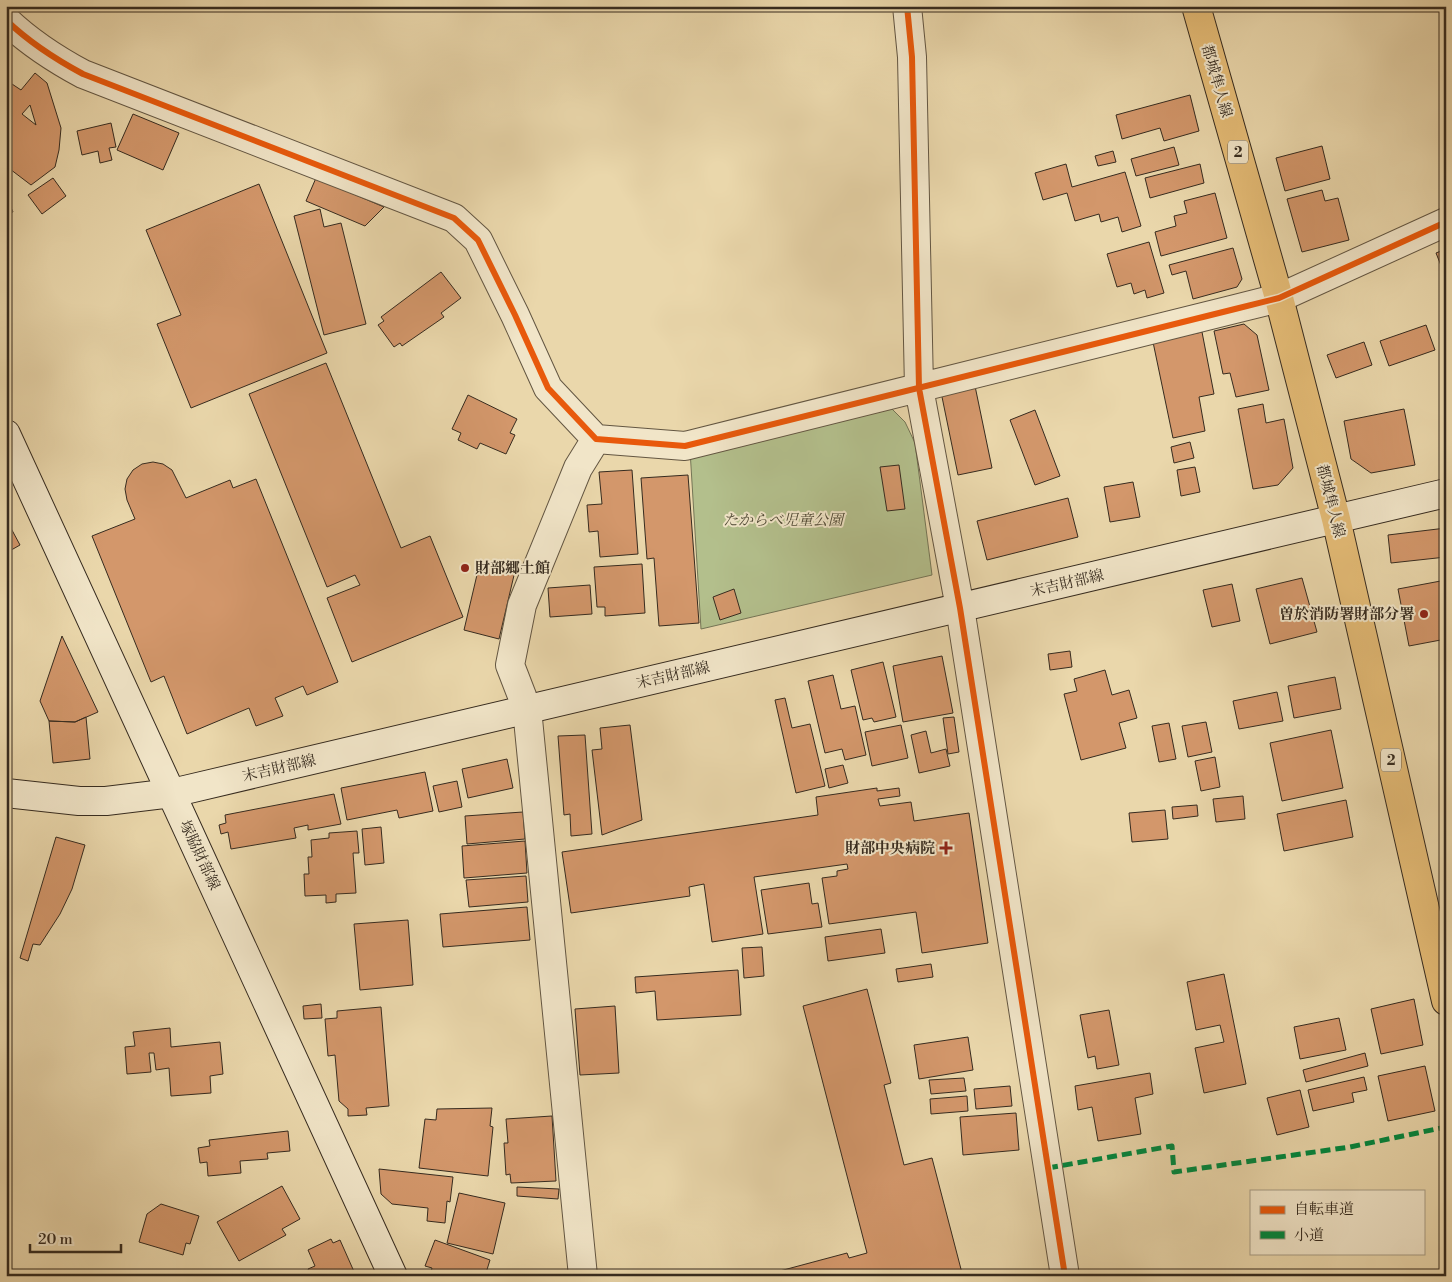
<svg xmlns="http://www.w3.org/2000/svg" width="1452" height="1282" font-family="'Libre Bodoni','Noto Serif JP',serif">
	<rect width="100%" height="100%" fill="#ead7ab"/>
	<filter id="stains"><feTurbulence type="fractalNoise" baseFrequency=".004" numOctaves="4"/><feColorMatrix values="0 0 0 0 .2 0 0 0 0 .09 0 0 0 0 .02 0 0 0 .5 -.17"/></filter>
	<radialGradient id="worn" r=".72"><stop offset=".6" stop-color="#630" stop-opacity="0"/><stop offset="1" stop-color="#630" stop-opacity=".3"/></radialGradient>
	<path fill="#b3bf8c" stroke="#747556" d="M890 407 905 422 915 443 932 575 701 629 690 450Z"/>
	<path fill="#d3976b" stroke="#362b1f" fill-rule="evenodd" d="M35 73 47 83 61 128 59 150 55 167 31 185 6 166V91L12 84 21 90ZM30 105 36 125 22 114Z
		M1190 95 1199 131 1164 141 1160 128 1122 139 1116 115Z
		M133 114 179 133 163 170 117 150Z
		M111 123 116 147 109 148 112 160 100 163 98 151 82 155 77 131Z
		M1322 146 1330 179 1285 191 1276 158Z
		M1174 147 1179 165 1136 176 1131 159Z
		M1113 151 1116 162 1098 166 1095 156Z
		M1066 164 1072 187 1125 172 1141 226 1122 232 1118 217 1101 222 1099 214 1075 221 1067 193 1043 200 1035 173Z
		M1200 164 1204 183 1150 198 1145 178Z
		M53 178 66 196 42 214 28 195Z
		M316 178 384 207 365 226 306 201Z
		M259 184 327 353 191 408 157 324 181 315 146 230Z
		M1322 190 1325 201 1338 198 1349 240 1302 252 1287 199Z
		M1215 193 1227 238 1161 256 1155 232 1176 226 1174 216 1187 213 1184 201Z
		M6 196 13 212 6 214Z
		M320 209 324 227 341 223 366 324 324 335 294 216Z
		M1149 242 1164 293 1147 298 1145 290 1134 294 1131 283 1117 287 1107 254Z
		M1233 248 1242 279 1237 287 1193 299 1186 271 1172 275 1169 265Z
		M1446 249V267L1442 268 1436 253Z
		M441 272 461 298 441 313 444 317 402 346 400 343 394 347 378 325 384 321 381 317Z
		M1244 324 1257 335 1269 390 1236 397 1230 373 1223 374 1214 331Z
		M1426 325 1435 350 1389 366 1380 341Z
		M1202 332 1214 394 1199 397 1205 431 1173 438 1153 342Z
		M1364 342 1372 365 1336 378 1327 355Z
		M326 363 401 548 430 536 463 617 352 662 327 598 360 585 355 575 327 587 249 394Z
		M975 386 992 468 958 475 941 392Z
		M468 395 517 419 510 433 515 435 506 454 480 443 477 449 458 440 461 433 452 429Z
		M1263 404 1266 423 1284 419 1293 468 1278 485 1253 489 1238 409Z
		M1404 409 1415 465 1371 473 1351 459 1344 421Z
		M1035 410 1060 476 1035 485 1010 420Z
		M1190 442 1194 458 1174 463 1171 447Z
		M153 462 163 464 172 470 186 498 230 480 233 488 256 479 338 682 307 695 303 686 275 698 283 716 256 726 249 708 187 734 164 676 151 682 92 536 135 519 127 500 125 489 127 479 133 470 142 464Z
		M899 465 905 509 887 511 880 467Z
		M1195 467 1200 492 1181 496 1177 470Z
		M632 470 638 554 600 557 598 531 589 532 587 505 602 504 599 472Z
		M688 475 699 623 659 626 654 558 647 559 641 478Z
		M1133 482 1140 517 1110 522 1104 487Z
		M1068 498 1078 537 987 560 977 521Z
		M6 519 20 545 6 553Z
		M1446 528V557L1391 563 1388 535Z
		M480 562 515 571 499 639 464 630Z
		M642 564 645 613 605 616V607H597L594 567Z
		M1302 578 1317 632 1270 644 1256 589Z
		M1446 580V639L1409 646 1398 589Z
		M1232 584 1240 621 1212 627 1203 590Z
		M590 585 592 614 550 617 548 588Z
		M734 589 741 613 720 620 713 597Z
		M62 636 98 712 75 722 49 721 40 701Z
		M1070 651 1072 667 1050 670 1048 654Z
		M942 656 953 713 903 722 893 666Z
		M883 662 896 717 874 722 872 718 863 720 851 670Z
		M1105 670 1112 695 1129 690 1137 718 1119 723 1126 748 1081 760 1064 694 1077 691 1074 679Z
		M833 675 841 709 855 706 866 755 845 760 842 749 825 753 808 681Z
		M1335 677 1341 709 1294 718 1288 686Z
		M1277 692 1283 721 1239 729 1233 701Z
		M785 698 792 728 810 724 825 786 796 793 775 700Z
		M86 717 90 759 53 763 49 721 75 722Z
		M954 717 959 752 948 754 943 718Z
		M1206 722 1212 752 1188 757 1182 726Z
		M1169 723 1176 759 1159 762 1152 726Z
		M630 725 642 820 602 835 592 750 602 749 600 728Z
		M901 725 908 758 872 766 865 732Z
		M1331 730 1343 788 1282 801 1270 743Z
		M926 731 931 753 946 749 950 766 919 773 911 735Z
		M585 735 592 834 571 836 570 814 564 815 558 736Z
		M1215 757 1220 787 1201 791 1195 761Z
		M507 759 513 788 468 798 462 769Z
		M843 765 848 783 829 788 825 769Z
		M425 772 433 811 399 818 397 810 347 820 341 788Z
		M457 781 462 807 439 812 433 786Z
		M877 788V791L899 788 900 796 878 799 880 806 911 802 914 821 969 813 988 943 922 953 916 912 829 924 822 878 837 876V871L848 869 847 864 754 877 763 934 712 942 704 884 689 887 690 896 571 913 562 852 818 815 816 797Z
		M334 794 341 824 308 830V825L294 828 296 838 231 849 228 832 221 834 219 825 226 823 225 815Z
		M1243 796 1245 819 1216 822 1213 799Z
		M1346 800 1353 837 1284 851 1277 814Z
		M1197 805 1198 816 1173 819 1172 807Z
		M1165 810 1168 839 1132 842 1129 813Z
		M523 812 525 839 467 844 465 816Z
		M381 827 384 863 365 865 362 829Z
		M357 831 359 853H353L356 893 336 894V902L326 903V895L305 896 304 874H309L308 857H312L311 840 329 838V833Z
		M56 837 85 845 72 889 60 914 40 945 33 944 28 961 20 958Z
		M525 841 527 873 464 878 462 846Z
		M526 876 528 902 469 907 466 880Z
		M809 883 812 904 818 903 822 927 768 934 761 890Z
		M527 907 530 940 443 947 440 914Z
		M408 920 413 985 360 990 354 924Z
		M881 929 885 953 828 961 825 937Z
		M762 947 764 976 744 978 742 948Z
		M931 964 933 977 898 982 896 969Z
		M738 970 741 1015 657 1020 655 991 636 993 635 977Z
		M1224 974 1246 1084 1204 1093 1195 1048 1224 1042 1220 1025 1196 1030 1187 982Z
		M867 989 891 1083 884 1085 904 1165 932 1158 962 1273 950 1276H761L847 1253 849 1258 867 1253 803 1006Z
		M1414 999 1423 1045 1381 1054 1371 1009Z
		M321 1004 322 1018 304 1019 303 1006Z
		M615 1006 619 1073 580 1075 575 1009Z
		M381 1007 389 1106 366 1108 367 1115 348 1116V1109L339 1101 335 1055 328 1056 325 1019 337 1018V1011Z
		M1109 1010 1119 1065 1097 1069 1095 1056 1088 1058 1080 1015Z
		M1339 1018 1346 1050 1300 1059 1294 1027Z
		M170 1028 171 1047 220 1042 223 1074 210 1076 211 1093 171 1096 169 1068 156 1070 154 1053H149L151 1072 127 1074 125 1047 135 1046 133 1032Z
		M968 1037 973 1070 919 1079 914 1045Z
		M1365 1053 1368 1066 1306 1082 1303 1070Z
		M1425 1066 1435 1111 1388 1121 1378 1076Z
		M1150 1073 1153 1094 1135 1098 1141 1134 1098 1141 1092 1107 1078 1110 1075 1086Z
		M1364 1077 1367 1090 1352 1093 1354 1102 1313 1111 1308 1090Z
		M964 1078 966 1091 931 1094 929 1080Z
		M1010 1086 1012 1106 976 1109 974 1089Z
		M1300 1090 1309 1127 1277 1135 1267 1098Z
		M967 1096 968 1111 931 1114 930 1099Z
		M492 1108 490 1126 493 1127 488 1176 419 1168 425 1119 436 1120 437 1109Z
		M1016 1113 1019 1150 963 1155 960 1117Z
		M552 1116 556 1181 511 1183 510 1174 506 1175 504 1143H508L506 1119Z
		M288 1131 290 1151 267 1153 268 1159 240 1161 241 1173 208 1176 207 1162 200 1163 198 1148 210 1146 209 1140Z
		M379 1169 453 1177 450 1202 447 1201 445 1223 427 1221 428 1208 392 1204 381 1194Z
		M282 1186 300 1219 282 1229 286 1235 239 1261 217 1222Z
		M517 1187 559 1189 558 1199 517 1196Z
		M459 1193 505 1203 493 1254 447 1243Z
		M161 1204 199 1216 190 1244 186 1243 183 1255 139 1242 147 1214Z
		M331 1239 333 1243 340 1240 356 1276H311L308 1269 315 1266 308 1250Z
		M435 1240 490 1260 485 1276H430L432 1268 425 1266Z"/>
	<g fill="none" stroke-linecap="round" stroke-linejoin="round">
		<defs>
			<path id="minor" d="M907 6 912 57 919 388 960 608 1065 1276
				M6 20C29 42 55 59 83 74L454 218 478 240 515 315 548 388 596 439 685 446 1235 309 1279 298 1446 222
				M583 1276 527 709 510 665 522 605 578 468 596 439"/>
			<path id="secondary" d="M6 434 393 1276
				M6 793 79 801H106L172 793 1446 493"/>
			<path id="primary" d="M1196 6 1279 298 1336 519 1446 1001"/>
		</defs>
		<use href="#minor" stroke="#635642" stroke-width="30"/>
		<use href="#secondary" stroke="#362b1f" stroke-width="30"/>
		<use href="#primary" stroke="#362b1f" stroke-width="30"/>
		<use href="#minor" stroke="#f1e5c8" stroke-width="28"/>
		<use href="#secondary" stroke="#f1e5c8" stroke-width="28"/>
		<use href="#primary" stroke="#e5bc76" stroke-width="28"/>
		<path stroke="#00873e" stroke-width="5" stroke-dasharray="10 5" stroke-linecap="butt" d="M1048 1168 1172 1146 1174 1172 1350 1147 1446 1127"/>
		<defs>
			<path id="cycleway" d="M907 6 912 57 919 388 960 608 1065 1276
				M6 20C29 42 55 59 83 74L454 218 478 240 515 315 548 388 596 439 685 446 1235 309 1279 298 1446 222"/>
		</defs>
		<use href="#cycleway" stroke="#f1e5c8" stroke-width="9"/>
		<use href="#cycleway" stroke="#e8590c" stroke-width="6"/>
	</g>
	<g fill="#8f2418" stroke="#f1e5c8" stroke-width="2">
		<circle cx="465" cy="568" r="5"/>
		<circle cx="1424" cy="614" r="5"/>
		<path d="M943.5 840.5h5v5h5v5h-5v5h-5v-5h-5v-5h5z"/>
	</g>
	<g text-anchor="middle" stroke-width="4" stroke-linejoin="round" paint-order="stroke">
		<g fill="#f1e5c8" stroke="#6e6352" stroke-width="1">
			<rect x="1228" y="140.5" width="20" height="23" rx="4"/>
			<rect x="1381" y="748.5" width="20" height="23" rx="4"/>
		</g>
		<g font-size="14" font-weight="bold" fill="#362b1f">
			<text x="1238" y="157">2</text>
			<text x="1391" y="765">2</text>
		</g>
		<g font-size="15" fill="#362b1f" stroke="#f1e5c8">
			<text transform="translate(1217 81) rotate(74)" y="5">都城隼人線</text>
			<text transform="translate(1331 501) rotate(76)" y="5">都城隼人線</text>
			<text transform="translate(1067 583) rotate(-13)" y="5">末吉財部線</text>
			<text transform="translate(673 675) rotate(-13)" y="5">末吉財部線</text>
			<text transform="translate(279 768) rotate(-13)" y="5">末吉財部線</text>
			<text transform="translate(200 855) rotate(65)" y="5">塚脇財部線</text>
		</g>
		<g font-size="15" font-style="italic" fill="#4f4935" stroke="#f1e5c8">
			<text x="783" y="525">たからべ児童公園</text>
		</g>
		<g font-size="15" font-weight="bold" fill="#362b1f" stroke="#f1e5c8" text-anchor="end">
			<text x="475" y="573" text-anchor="start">財部郷土館</text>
			<text x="1414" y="619">曽於消防署財部分署</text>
			<text x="935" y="853">財部中央病院</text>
		</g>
	</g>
	<rect width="1452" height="1282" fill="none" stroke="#ead7ab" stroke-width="25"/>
	<rect x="8" y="8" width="1437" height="1267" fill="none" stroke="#362b1f" stroke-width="2.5"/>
	<rect x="12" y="12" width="1427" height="1257" fill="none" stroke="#362b1f"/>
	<rect x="1250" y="1190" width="175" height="65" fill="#f1e5c8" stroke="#a69b84"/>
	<rect x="1260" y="1206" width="25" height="8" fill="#e8590c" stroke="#a69b84"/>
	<text x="1294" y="1214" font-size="15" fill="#362b1f">自転車道</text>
	<rect x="1260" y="1231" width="25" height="8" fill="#00873e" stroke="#a69b84"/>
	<text x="1294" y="1240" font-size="15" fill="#362b1f">小道</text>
	<path d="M30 1244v8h91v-8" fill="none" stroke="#362b1f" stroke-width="2.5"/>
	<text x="38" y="1244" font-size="15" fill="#362b1f" stroke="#f1e5c8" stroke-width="4" paint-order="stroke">20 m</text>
	<rect width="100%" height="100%" filter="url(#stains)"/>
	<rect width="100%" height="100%" fill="url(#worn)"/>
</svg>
